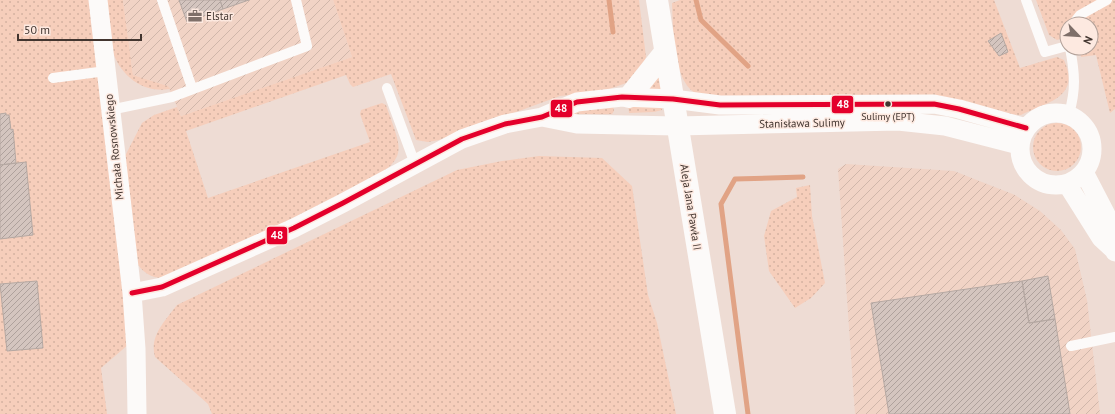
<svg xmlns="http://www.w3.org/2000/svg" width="1115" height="414" font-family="'PT Sans',sans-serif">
	<defs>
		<pattern id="industrial-furrows" width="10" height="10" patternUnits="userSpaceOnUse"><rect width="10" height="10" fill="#f1d3c5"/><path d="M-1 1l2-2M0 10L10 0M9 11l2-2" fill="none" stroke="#d0b6aa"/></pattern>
		<pattern id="grass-dots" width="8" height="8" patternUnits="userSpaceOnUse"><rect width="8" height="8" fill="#f6cebb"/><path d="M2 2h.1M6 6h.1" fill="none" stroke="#d4b2a1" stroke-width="1.8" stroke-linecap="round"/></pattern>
		<pattern id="building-hatch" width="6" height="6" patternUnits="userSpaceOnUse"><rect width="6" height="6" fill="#d4c5bf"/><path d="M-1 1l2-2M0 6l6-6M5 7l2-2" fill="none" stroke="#aea19c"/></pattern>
	</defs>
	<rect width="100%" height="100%" fill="#eedcd4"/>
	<path fill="url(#industrial-furrows)" d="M123 0H333L352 57 181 116 168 86 133 75Z
		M846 164 954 171 1015 195 1040 211 1061 230 1075 249 1087 300 1100 414H855L838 169Z"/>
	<path fill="url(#grass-dots)" d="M0 0H90L129 344 101 368 107 414H0Z
		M103 0H123L133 75 168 86 170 89C143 94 119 75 112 49 108 33 106 16 103 0Z
		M333 0H639L646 57 642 67 629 82 601 92 560 96 439 140 428 142 416 140 391 74 353 87 350 84 346 75 186 131 208 198 370 142 360 114 361 110 382 103 386 105C402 152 410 156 364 185L164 278C150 278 142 272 135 260L125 156 142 123 154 115 177 107 181 116 352 57Z
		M680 0H994L1020 68 1057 57 1064 60C1081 98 1047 102 1021 115L711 99C704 97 696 94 691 90 673 73 673 26 672 3Z
		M1036 0H1115V109L1110 113 1096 55 1081 57 1079 48H1091V24H1067V37L1057 40 1049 35Z
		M657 64 662 89 636 92Z
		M628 103 662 107V110L654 112 629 113Z
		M613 104 614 111 612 114H560Z
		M1033 147a24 24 0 1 1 48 0a24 24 0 1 1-48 0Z
		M539 156 602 158 632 186 648 295 657 323 676 414H212L208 404 155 357C149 336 165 321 177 305L457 170 502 161Z
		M810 185 812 216 825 283 811 298 795 308 769 271 764 236 771 211 797 197 796 188Z"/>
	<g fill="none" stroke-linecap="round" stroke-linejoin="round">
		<path stroke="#e1a385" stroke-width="5" d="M609 0 613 32
			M696 0 701 20 748 66
			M748 414 721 204 735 179 803 177"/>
	</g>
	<path fill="url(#building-hatch)" stroke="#b5a8a2" d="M179 0H220L223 9 187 22Z
		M220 0H249L223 9Z
		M1001 33 1008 52 999 56 988 41Z
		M6 113V115H9L11 130 13 129 16 163 0 165V114Z
		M26 162 33 235 0 239V165Z
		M1048 276 1055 319 1029 323 1022 281Z
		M37 281 43 348 7 351 0 284Z
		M1022 281 1029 323 1055 319 1070 414H889L871 303Z"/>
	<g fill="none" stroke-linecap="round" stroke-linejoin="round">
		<path stroke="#fcfaf9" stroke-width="10" d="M162 0 192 88
			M1026 0 1045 52 1067 46
			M1073 24 1080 15 1107 0
			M53 78 106 71
			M387 88 415 164
			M110 110 172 97 307 46 296 0
			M1069 114C1076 89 1075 74 1070 48
			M1071 346 1115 337"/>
		<path stroke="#fcfaf9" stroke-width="19" d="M98 0 132 293 136 349 137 414
			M1020 149a36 36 0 1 1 72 0a36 36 0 1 1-72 0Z
			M542 117 577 124 677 126 898 121 945 126 1019 145
			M1084 172 1114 230 1115 252
			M1067 184 1101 238 1114 250
			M132 293 162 287 294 228 343 203 462 139 505 124 542 117 577 102 622 97 673 99 720 105 934 104 959 109 1026 128"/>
		<path stroke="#fcfaf9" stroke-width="22" d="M657 0 725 414
			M629 97 665 52"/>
		<defs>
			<path id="bus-1" d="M132 293 162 287 294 228 343 203 462 139 505 124 542 117 577 102 622 97 673 99 720 105 934 104 959 109 1026 128"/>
		</defs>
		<use href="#bus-1" stroke="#fde9e0" stroke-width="8"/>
		<use href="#bus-1" stroke="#e4002b" stroke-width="5"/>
	</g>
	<defs>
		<symbol id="office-bare" viewBox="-9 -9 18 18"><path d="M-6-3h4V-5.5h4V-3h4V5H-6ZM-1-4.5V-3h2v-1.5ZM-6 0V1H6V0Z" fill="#7e6f69" stroke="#fde9e0" stroke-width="2.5" paint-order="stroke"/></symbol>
	</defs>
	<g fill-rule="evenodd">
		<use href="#office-bare" x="185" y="6" width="20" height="20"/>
	</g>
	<circle fill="#42352f" stroke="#fde9e0" stroke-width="1.5" cx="888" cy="104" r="3.5"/>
	<g text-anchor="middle" stroke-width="3" stroke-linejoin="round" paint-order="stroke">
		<g font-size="10" fill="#42352f" stroke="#fde9e0">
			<text x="888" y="120">Sulimy (EPT)</text>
		</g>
		<g font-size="11" fill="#42352f" stroke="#fde9e0" text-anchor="start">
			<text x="206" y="20">Elstar</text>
		</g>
		<g font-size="11" fill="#42352f" stroke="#fde9e0">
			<text transform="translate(802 123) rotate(-1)" y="4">Stanisława Sulimy</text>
			<text transform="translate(114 147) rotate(-96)" y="4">Michała Rosnowskiego</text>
			<text transform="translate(691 207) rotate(81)" y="4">Aleja Jana Pawła II</text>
		</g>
	</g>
	<g stroke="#fde9e0" stroke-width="1.5">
		<rect x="831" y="95" width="23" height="19" rx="4" fill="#e4002b"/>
		<rect x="550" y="99" width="23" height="19" rx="4" fill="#e4002b"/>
		<rect x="266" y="226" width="22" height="19" rx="4" fill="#e4002b"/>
	</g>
	<g font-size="11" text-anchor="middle" font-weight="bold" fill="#fff">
		<text x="843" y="108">48</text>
		<text x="561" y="112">48</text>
		<text x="277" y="239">48</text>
	</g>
	<g transform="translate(1079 36) rotate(115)"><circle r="19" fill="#fde9e0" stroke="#b2a199"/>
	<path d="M0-3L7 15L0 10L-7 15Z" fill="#7e6f69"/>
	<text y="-6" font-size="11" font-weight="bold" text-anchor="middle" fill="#42352f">N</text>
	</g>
	<path d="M18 34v6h123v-6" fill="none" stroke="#42352f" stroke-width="2"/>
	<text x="24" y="34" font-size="12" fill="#42352f" stroke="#fde9e0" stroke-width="3" paint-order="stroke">50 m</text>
</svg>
